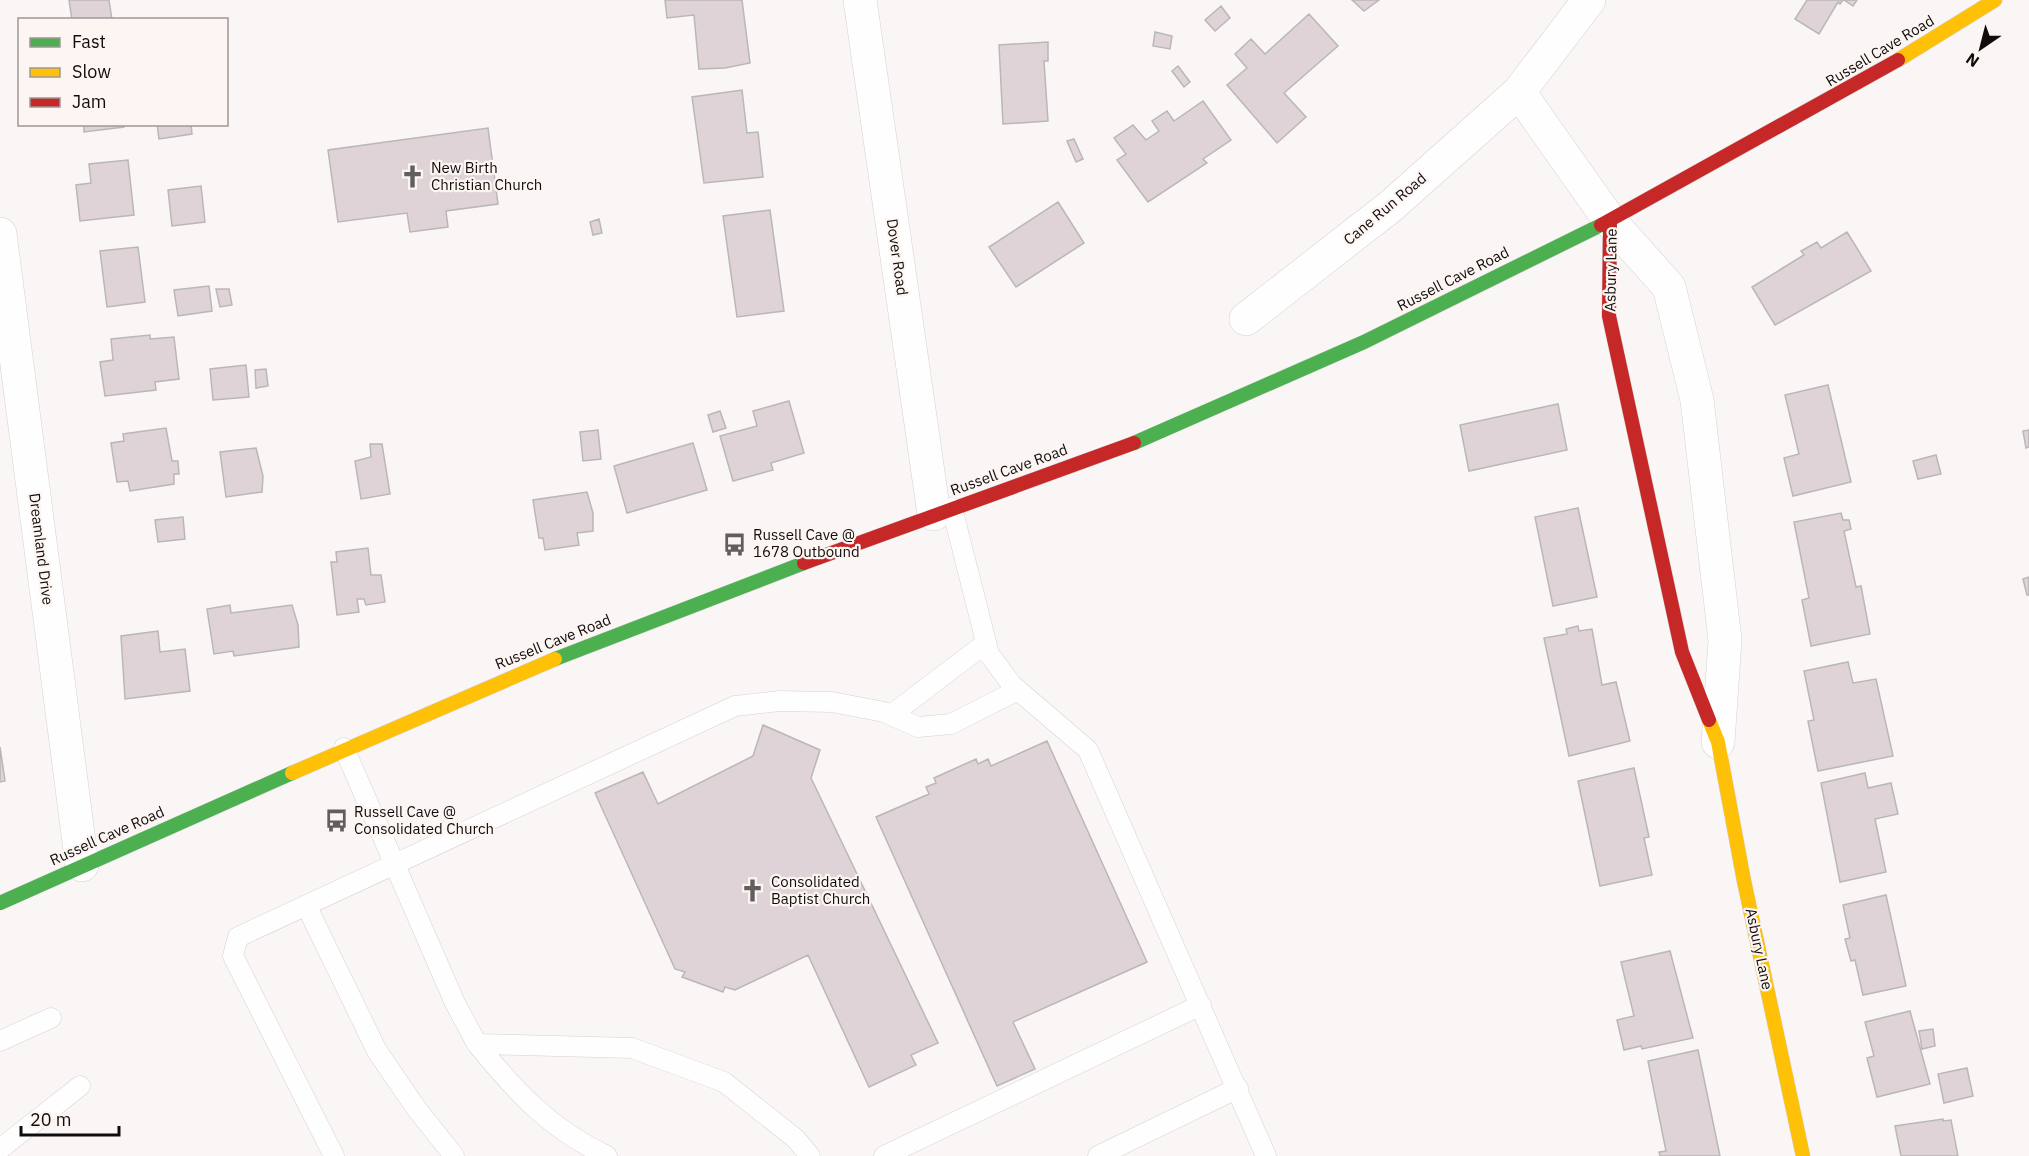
<svg xmlns="http://www.w3.org/2000/svg" width="2029" height="1156" font-family="'IBM Plex Sans',sans-serif">
	<rect width="100%" height="100%" fill="#faf6f5"/>
	<path fill="#dfd3d8" stroke="#bab7b7" stroke-width="1.5" d="M69 0H109L112 20H72Z
		M665 0H742L750 63 725 68 699 69 694 15 667 18Z
		M1352 0H1379L1364 11Z
		M1807 0H1843L1840 4 1838 2 1819 34 1795 19Z
		M1844 0H1857L1853 6Z
		M1221 6 1230 18 1215 31 1205 20Z
		M1309 14 1338 46 1284 93 1306 117 1277 143 1227 85 1247 68 1235 54 1251 39 1265 54Z
		M1155 32 1172 36 1170 49 1153 46Z
		M1048 42V61H1044L1048 121 1003 124 999 45Z
		M1178 66 1190 82 1184 87 1172 71Z
		M742 90 747 133 758 132 763 177 704 183 692 97Z
		M1203 101 1231 140 1203 159 1207 163 1148 202 1117 160 1126 154 1114 138 1133 125 1146 140 1159 131 1152 121 1167 111 1174 121Z
		M84 124H124V127L84 132Z
		M157 124H191L192 134 159 139Z
		M488 128 498 204 446 211 448 227 410 232 407 213 338 222 328 150Z
		M1074 139 1083 159 1076 162 1067 141Z
		M128 160 134 215 80 221 76 185 91 183 89 164Z
		M201 186 205 222 172 226 168 190Z
		M1058 202 1084 243 1016 287 989 247Z
		M770 210 784 311 737 317 723 216Z
		M599 219 602 233 593 235 590 222Z
		M1847 232 1871 271 1775 325 1752 287 1804 255 1801 251 1817 242 1821 248Z
		M138 247 145 302 107 307 100 251Z
		M209 286 212 311 178 316 174 290Z
		M216 289H229L232 305 220 307Z
		M150 335V339L174 337 179 379 155 382 156 390 105 396 100 362 113 360 111 339Z
		M246 365 249 397 213 400 210 369Z
		M266 369 268 386 256 388 255 370Z
		M1828 385 1851 482 1793 496 1784 458 1799 454 1785 395Z
		M789 401 804 453 771 463 773 470 733 481 720 436 757 426 753 411Z
		M1558 404 1567 450 1469 471 1460 425Z
		M720 411 726 428 713 432 708 415Z
		M166 428 172 461H178L179 474H174V484L130 491 128 481 117 482 111 443 124 441 123 434Z
		M598 430 601 459 583 461 580 432Z
		M2029 430V447L2026 448 2023 431Z
		M693 443 707 490 627 513 614 466Z
		M370 444H382L390 494 361 499 355 461 371 457Z
		M256 448 263 476 262 492 226 497 220 452Z
		M1936 455 1941 474 1918 479 1913 461Z
		M587 492 593 513V531L577 533 579 545 545 550 543 538H539L533 500Z
		M1578 508 1597 597 1553 606 1535 517Z
		M1841 513 1843 520H1849L1851 529 1844 531 1856 587 1861 586 1870 634 1811 646 1802 600 1809 598 1794 522Z
		M183 517 185 539 158 542 155 520Z
		M368 548 371 575H381L385 602 366 605 364 599H357L359 612 337 615 331 562H337L336 552Z
		M2029 577V595H2027L2023 579Z
		M230 605 231 613 292 605 298 625 299 647 234 656 233 651 214 654 207 609Z
		M1578 626 1579 631 1592 629 1602 685 1616 682 1630 741 1569 756 1544 638 1567 634 1566 629Z
		M158 631 160 652 185 649 190 691 125 699 121 636Z
		M1848 662 1853 683 1876 679 1893 756 1818 771 1808 721 1814 720 1804 671Z
		M763 725 820 750 811 778 938 1043 911 1055 916 1065 869 1087 808 955 735 990 725 987 723 992 682 977 685 972 675 969 595 793 643 772 658 804 753 756Z
		M1047 741 1147 962 1013 1022 1035 1069 997 1086 876 817 929 794 926 787 936 783 934 778 976 759 978 764 988 759 991 766Z
		M0 747 5 781 0 782Z
		M1634 768 1649 837 1644 838 1652 875 1600 886 1578 781Z
		M1865 773 1868 788 1891 783 1898 814 1875 819 1886 872 1840 882 1821 783Z
		M1886 895 1906 986 1863 995 1855 960 1851 961 1845 939 1850 938 1843 905Z
		M1670 951 1693 1038 1642 1049 1641 1046 1624 1050 1617 1020 1634 1016 1621 962Z
		M1910 1011 1930 1084 1877 1097 1867 1058 1874 1056 1865 1022Z
		M1933 1029 1935 1046 1922 1049 1919 1031Z
		M1698 1050 1720 1156H1660L1659 1152 1666 1151 1648 1061Z
		M1967 1068 1973 1096 1944 1103 1938 1074Z
		M1943 1119V1121L1951 1120 1958 1156H1901L1895 1126Z"/>
	<g fill="none" stroke-linecap="round" stroke-linejoin="round">
		<defs>
			<path id="lane" d="M952 508 989 654 1012 685 1088 750 1266 1156
				M891 715 986 643
				M344 748 455 1003 477 1044 632 1048 724 1082 796 1139 810 1156
				M306 905 377 1051 416 1108 454 1156
				M0 1041 51 1018
				M477 1044C517 1093 550 1129 607 1156
				M0 1149 80 1086
				M334 1156 233 956 238 937 735 706 780 701 832 702 884 712 918 727 951 724 1018 690
				M884 1156 1201 1005
				M1098 1156 1238 1088"/>
			<path id="street" d="M860 0 934 514
				M1519 92 1610 221 1669 287 1697 400 1725 640 1718 742
				M0 234 82 865
				M1246 319 1391 206 1519 92 1589 0"/>
			<path id="fast" d="M1134 443 1364 342 1601 225
				M555 659 804 563
				M0 903 292 773"/>
			<path id="slow" d="M1898 60 1995 0
				M1709 720 1718 742 1744 881 1803 1156
				M292 773 555 659"/>
			<path id="jam" d="M1610 221 1609 316 1682 652 1709 720
				M1601 225 1898 60
				M804 563 1134 443"/>
		</defs>
		<use href="#lane" stroke="#d5d2d1" stroke-width="21"/>
		<use href="#street" stroke="#d5d2d1" stroke-width="34"/>
		<use href="#fast" stroke="#d5d2d1" stroke-width="15"/>
		<use href="#slow" stroke="#d5d2d1" stroke-width="15"/>
		<use href="#jam" stroke="#d5d2d1" stroke-width="15"/>
		<use href="#lane" stroke="#fefefe" stroke-width="20"/>
		<use href="#street" stroke="#fefefe" stroke-width="33"/>
		<use href="#fast" stroke="#4caf50" stroke-width="14"/>
		<use href="#slow" stroke="#ffc107" stroke-width="14"/>
		<use href="#jam" stroke="#c62828" stroke-width="14"/>
	</g>
	<defs>
		<symbol id="church-bare" viewBox="-9 -9 18 18"><path d="M-1.2-6h2.4v3.5h3.3v2.4h-3.3V6h-2.4V-.1h-3.3v-2.4h3.3Z" fill="#615f5e" stroke="#fdf5f2" stroke-width="2.5" paint-order="stroke"/></symbol>
		<symbol id="bus-bare" viewBox="-9 -9 18 18"><path d="M-5-6H5V4H4V6H2V4H-2V6H-4V4H-5ZM-3.5-4V0h7V-4ZM-3.5 1.2v1.5H-2V1.2ZM2 1.2v1.5H3.5V1.2Z" fill="#615f5e" stroke="#fdf5f2" stroke-width="2.5" paint-order="stroke"/></symbol>
	</defs>
	<g fill-rule="evenodd">
		<use href="#church-bare" x="396" y="160" width="33" height="33"/>
		<use href="#bus-bare" x="718" y="528" width="33" height="33"/>
		<use href="#bus-bare" x="320" y="804" width="33" height="33"/>
		<use href="#church-bare" x="736" y="874" width="33" height="33"/>
	</g>
	<g text-anchor="middle" stroke-width="4.5" stroke-linejoin="round" paint-order="stroke">
		<g font-size="15" fill="#0f0d0c" stroke="#fdf5f2">
			<text transform="translate(1880 51) rotate(-31)" y="5">Russell Cave Road</text>
			<text transform="translate(1385 209) rotate(-40)" y="5">Cane Run Road</text>
			<text transform="translate(897 257) rotate(82)" y="5">Dover Road</text>
			<text transform="translate(1611 270) rotate(-89)" y="5">Asbury Lane</text>
			<text transform="translate(1453 279) rotate(-27)" y="5">Russell Cave Road</text>
			<text transform="translate(1009 470) rotate(-20)" y="5">Russell Cave Road</text>
			<text transform="translate(41 549) rotate(83)" y="5">Dreamland Drive</text>
			<text transform="translate(553 642) rotate(-22)" y="5">Russell Cave Road</text>
			<text transform="translate(107 836) rotate(-24)" y="5">Russell Cave Road</text>
			<text transform="translate(1759 949) rotate(78)" y="5">Asbury Lane</text>
		</g>
		<g font-size="15" fill="#0f0d0c" stroke="#fdf5f2" text-anchor="start">
			<text x="431" y="173">New Birth<tspan x="431" dy="17">Christian Church</tspan></text>
			<text x="753" y="540">Russell Cave @<tspan x="753" dy="17">1678 Outbound</tspan></text>
			<text x="354" y="817">Russell Cave @<tspan x="354" dy="17">Consolidated Church</tspan></text>
			<text x="771" y="887">Consolidated<tspan x="771" dy="17">Baptist Church</tspan></text>
		</g>
	</g>
	<rect x="18" y="18" width="210" height="108" fill="#fdf5f2" stroke="#9e9896" stroke-width="1.5"/>
	<rect x="30" y="38" width="30" height="9" fill="#4caf50" stroke="#9e9896" stroke-width="1.5"/>
	<text x="72" y="48" font-size="18" fill="#0f0d0c">Fast</text>
	<rect x="30" y="68" width="30" height="9" fill="#ffc107" stroke="#9e9896" stroke-width="1.5"/>
	<text x="72" y="78" font-size="18" fill="#0f0d0c">Slow</text>
	<rect x="30" y="98" width="30" height="9" fill="#c62828" stroke="#9e9896" stroke-width="1.5"/>
	<text x="72" y="108" font-size="18" fill="#0f0d0c">Jam</text>
	<g transform="translate(1981 48) rotate(215)" stroke="#fdf5f2" stroke-width="4.5" paint-order="stroke">
	<path d="M0-4.5L10 22L0 15L-10 22Z" fill="#0f0d0c"/>
	<text y="-9" font-size="16" font-weight="bold" text-anchor="middle" fill="#0f0d0c">N</text>
	</g>
	<path d="M21 1126v9h98v-9" fill="none" stroke="#0f0d0c" stroke-width="3"/>
	<text x="30" y="1126" font-size="18" fill="#0f0d0c" stroke="#fdf5f2" stroke-width="4.5" paint-order="stroke">20 m</text>
</svg>
